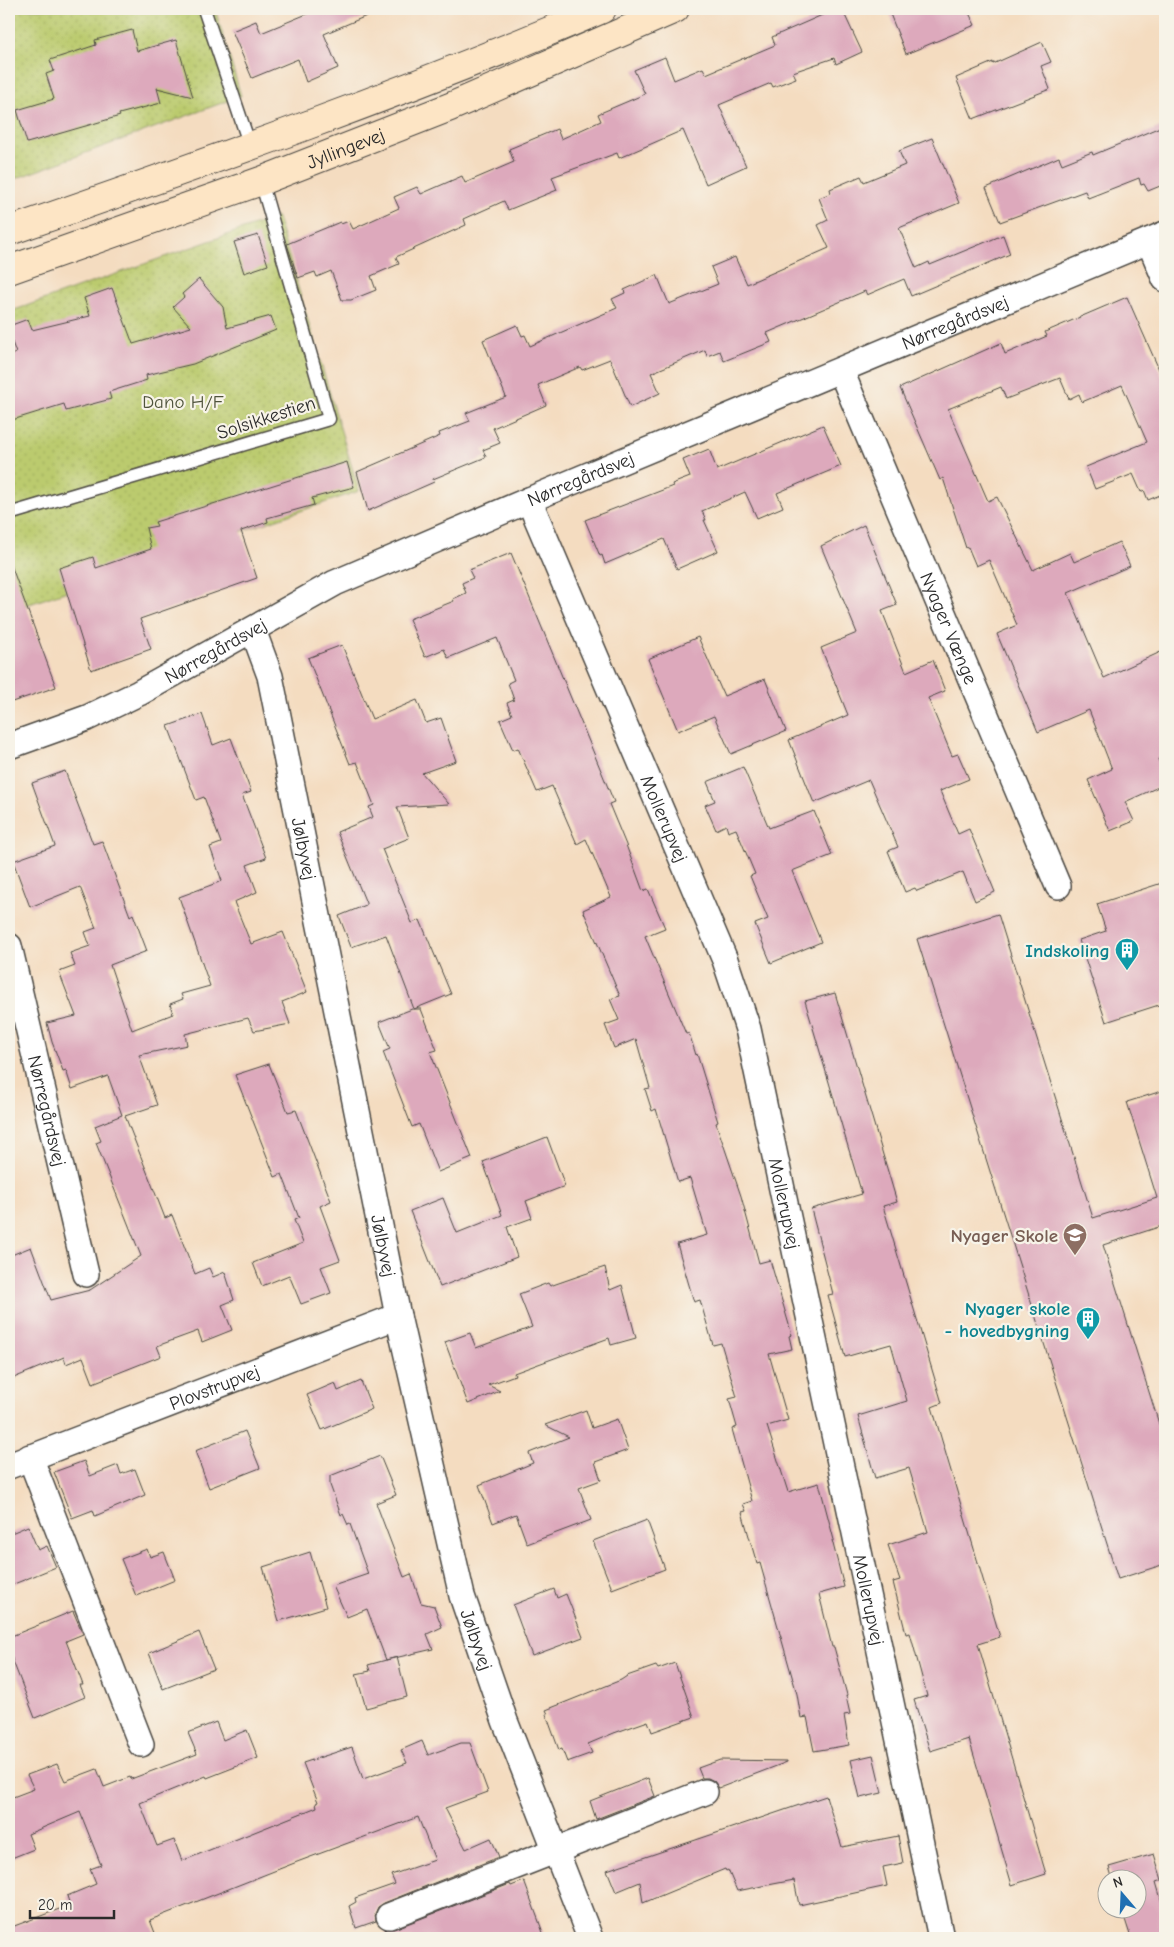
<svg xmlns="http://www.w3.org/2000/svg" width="1174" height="1947" font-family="'Comic Neue',sans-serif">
	<defs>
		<pattern id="park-dots" width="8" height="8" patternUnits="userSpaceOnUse" patternTransform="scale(1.25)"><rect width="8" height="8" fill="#bbcb6e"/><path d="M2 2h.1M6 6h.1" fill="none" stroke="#a1ae5f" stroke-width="1.8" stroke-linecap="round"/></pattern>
	</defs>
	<rect width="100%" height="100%" fill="#f7f3e8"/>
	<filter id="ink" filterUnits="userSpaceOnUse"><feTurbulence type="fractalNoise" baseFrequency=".02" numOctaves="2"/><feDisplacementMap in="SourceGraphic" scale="10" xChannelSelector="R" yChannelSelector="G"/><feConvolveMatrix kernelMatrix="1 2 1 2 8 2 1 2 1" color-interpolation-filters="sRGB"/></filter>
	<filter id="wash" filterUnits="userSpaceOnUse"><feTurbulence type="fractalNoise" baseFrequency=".0096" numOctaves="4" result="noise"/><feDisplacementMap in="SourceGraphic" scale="20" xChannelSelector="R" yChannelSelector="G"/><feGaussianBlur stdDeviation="1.12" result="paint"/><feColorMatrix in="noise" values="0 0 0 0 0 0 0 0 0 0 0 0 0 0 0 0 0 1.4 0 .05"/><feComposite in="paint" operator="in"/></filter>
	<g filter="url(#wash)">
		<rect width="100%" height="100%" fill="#f4dcc0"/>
		<path fill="url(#park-dots)" stroke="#737b4c" d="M9 9H215L241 96 9 181Z
			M277 217 359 491 9 611V312Z"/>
		<g id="blocks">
			<path fill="#dda9bc" d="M319 9H383L324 34 338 68 306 82 298 59 252 78 232 31 256 21 261 33Z
				M836 9H842L862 52 836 64 834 58 793 72 796 78 773 87 771 83 719 105 746 166 706 184 683 130 619 158 617 153 552 177 557 190 508 210 504 201 464 219 466 225 396 257 399 264 371 276 376 290 351 300H342L331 271 317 277 315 272 298 278 287 244 340 222 341 224 349 221 353 229 399 208 394 197 417 187 421 194 462 176 465 183 514 162 509 149 557 129 561 139 601 121 598 114 645 94 634 70 665 57 674 80 703 68 706 74 775 45 772 37Z
				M888 9H967L975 25 906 54Z
				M132 30 137 51 176 40 193 97 157 88 161 103 119 114 120 116 27 143 17 110 54 99 46 74 54 71 50 60 96 45 95 40Z
				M1042 42 1051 62 1041 66 1050 89 973 119 956 78 993 62V64Z
				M1165 125V184L1148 191 1144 184 1141 185 1139 178 1088 198 1085 191 1000 222 986 188 1059 157 1062 164 1092 152 1093 155Z
				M932 138 959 203 899 228 916 268 929 262 930 265 1003 235 1010 254 911 296 904 279 867 295 865 291 767 333 771 342 724 361 720 351 707 356 705 350 651 373 660 393 630 407 610 359 582 370 580 367 538 385 546 405 493 428 500 443 483 450 486 457 433 479 434 482 368 511 357 472 440 436 439 433 470 421 466 413 506 397 483 340 517 325 522 336 525 335 530 346 617 308 612 299 625 293 624 290 657 275 669 304 718 284 711 267 735 257 747 284 829 248 818 225 828 220 819 198 831 193 830 189 861 176 864 182 905 165 899 151Z
				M258 235 268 265 244 273 234 242Z
				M199 279 223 307 227 328 271 316 276 330 193 364 146 375 147 380 109 392 111 399 66 411 64 404 9 421V356L16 353 9 334V326L28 319 32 330 90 316 84 298 112 288 133 344 191 327 173 307 184 297 182 294Z
				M1127 297 1165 383V493L1148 500 1144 490 1141 492 1133 474 1095 489 1086 467 1147 442 1122 385 1082 402 1079 394 1069 399 1060 378 1006 399 1001 387 948 409 988 501 997 497 1033 570 1070 553 1074 562 1119 542 1130 566 1068 593 1104 678 1165 650V755L1158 759 1165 776V784L1125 802 1134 821 1110 831 1088 780 1112 769 1089 710 1038 732 997 634 1017 625 989 560 976 566 968 547 966 548 943 478 940 480 900 388 1001 343 1005 354 1047 336 1045 332Z
				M823 425 841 466 777 493 783 507 757 518 745 492 702 511 706 520H704L718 551 677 569 664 539 605 564 602 555 600 556 585 520 673 486 672 484 690 477 683 460 709 449 717 470Z
				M347 462 354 487 312 498 314 505 267 518 268 522 241 531 257 578 140 619 151 649 91 670 59 568 93 557 96 568 151 549 146 528 157 526 155 522Z
				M864 525 897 605 882 611 906 672 933 660 945 691 928 698 952 756 958 754 969 779 940 791 958 834 969 829 995 892 975 901 963 872 917 891 915 888 905 892 888 851 898 847 869 780 814 803 789 740 848 715 821 648 857 633 821 546Z
				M511 553 614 802 609 804 626 845 643 891 648 889 665 928 645 936 686 1034 689 1033 696 1055 697 1054 718 1122 716 1123 741 1196 759 1263 770 1260 785 1311 792 1335 789 1336 792 1349 769 1354 788 1420 767 1426 788 1492 819 1483 834 1540H832L844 1587 819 1594 832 1647H834L847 1695 846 1696 850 1714 844 1715 849 1745 814 1751 807 1717 801 1718 797 1694 760 1563 757 1564 742 1512 746 1511 743 1504 752 1501 732 1429 737 1427 729 1399 737 1397 721 1343 713 1345 700 1300 694 1302 677 1244 707 1235 690 1178 678 1182 656 1109 652 1111 645 1089 650 1088 636 1039 614 1048 605 1025 619 1020 610 999 620 996 583 910 611 897 586 839 577 844 552 786 537 792 518 748 513 750 500 720 512 715 507 703 514 700 508 683 514 680 497 638 448 658 444 649 425 657 409 619 454 601 453 599 466 593 462 583 473 578 469 570Z
				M9 565H11L56 687 9 703Z
				M698 637 724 696 765 679 786 731 731 754 714 716 678 731 648 659Z
				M342 645 372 719 417 700 426 723 441 718 456 761 422 773 449 804 397 807 409 838 382 849 412 923 420 920 451 994 414 1009 386 935 351 947 339 916 366 905V903L337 832 373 817 369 807 374 805 357 762 350 764 308 658Z
				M202 714 213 745 231 738 251 792 242 795 266 858 247 865 257 892 234 902 251 944 283 932 307 992 282 1002 290 1024 254 1031 248 1018 185 1034 187 1045 139 1055 157 1105 125 1116 165 1218 172 1215 195 1274 209 1268 213 1277 225 1272 234 1300 222 1305 232 1330 202 1342 198 1331 157 1346 161 1356 93 1383 83 1357 66 1364 64 1357 9 1380V1256L31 1247 51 1300 90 1290 141 1256 96 1143 101 1141 95 1126 122 1115 108 1076 72 1089 66 1070 63 1071 52 1042 47 1023 76 1016 59 972 75 966 70 953 90 946 85 932 96 928 80 887 30 907 13 861 55 846 32 783 65 771 93 844 102 841 130 916 133 914 147 951 110 965 132 1030 173 1014 170 1004 183 999 181 994 210 986 179 897 222 881 210 847 221 843 204 797 196 800 168 726Z
				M743 767 769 828 814 811 832 855 792 871 821 942 771 963 755 924 768 919 750 876 755 874 736 829 728 832 726 825 716 830 705 805 715 801 707 782Z
				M1165 882V1003L1106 1022 1079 940 1106 931 1097 904Z
				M998 914 1093 1218 1157 1198 1127 1102 1165 1090V1225L1103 1245 1165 1443V1564L1118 1579 917 939Z
				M835 993 897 1202 883 1206 942 1403 932 1407 1000 1637 978 1644 1046 1874 1012 1885 969 1739 930 1751 914 1700 927 1696 910 1633 906 1634 893 1582 900 1580 888 1545 928 1532 909 1468 875 1478 858 1416 907 1401 891 1344 845 1357 828 1295 833 1294 811 1209 862 1194 805 1001Z
				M412 1009H421L437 1050 430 1052 472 1158 438 1172 419 1124 412 1127 383 1052 390 1049 379 1022Z
				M269 1064 288 1112 296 1110 331 1201 320 1206 340 1260 321 1267 331 1293 301 1304 289 1275 262 1286 253 1263 303 1243 294 1220 299 1218 282 1174 275 1177 235 1075Z
				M547 1137 565 1186 526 1201 532 1218 507 1227 517 1257 440 1287 410 1211 443 1198 457 1233 502 1215 483 1162Z
				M605 1267 610 1290 622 1285 636 1338 611 1345 609 1338 514 1373 515 1375 488 1385 500 1391 468 1404 445 1342 470 1333 476 1348 532 1327 519 1294 548 1283 550 1286Z
				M361 1381 372 1409 322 1430 307 1395 335 1383 338 1391Z
				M586 1410 592 1428 617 1419 628 1450 595 1462 601 1480 579 1488 591 1520 527 1544 516 1514 493 1523 479 1485 533 1463 529 1453 569 1437 545 1425Z
				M245 1431 260 1468 209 1488 195 1451Z
				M380 1456 396 1495 376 1503 404 1577 411 1574 421 1603 434 1606 442 1627 427 1634 433 1649 386 1660 367 1609 347 1617 333 1586 368 1574 350 1524 348 1525 343 1514 341 1515 330 1485V1476Z
				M84 1461 90 1476 118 1465 121 1474 135 1469 145 1495 95 1516 93 1510 72 1518 54 1472Z
				M647 1520 665 1569 612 1589 593 1541Z
				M28 1526 38 1550 47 1546 56 1567 9 1586V1534Z
				M147 1549 150 1557 164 1552 175 1580 136 1596 121 1559Z
				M310 1552 326 1607 279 1621 263 1567Z
				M554 1589 557 1598 566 1594 583 1637 532 1656 513 1605Z
				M73 1611 83 1634 66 1641 83 1685H80L85 1697 35 1718 9 1651V1637Z
				M199 1632 214 1669 163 1689 149 1653Z
				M397 1657 407 1697 366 1708 356 1674 370 1671 368 1665Z
				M675 1663 694 1717 652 1732 648 1721 614 1733 588 1744 592 1753 567 1762 562 1749 559 1750 546 1714H548L546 1710 621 1680 627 1676 656 1666 658 1669Z
				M216 1722 223 1740 247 1730 258 1758 207 1778 206 1776 140 1803 157 1846 174 1840 182 1861 317 1807 316 1803 318 1802 303 1763 352 1747 363 1779 407 1763 401 1750 422 1741 428 1755 461 1743H470L488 1792 445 1808 466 1849 491 1838 499 1857 384 1903 378 1907 375 1914 376 1921 356 1928 349 1906 356 1902 355 1898 395 1884 391 1875 435 1860 418 1817 297 1862 150 1920 155 1933 141 1938H9V1928L70 1905 67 1896 96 1884 90 1869 101 1865 80 1812 28 1834 34 1849 9 1859V1789L13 1797 34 1789 27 1775 57 1764 65 1781 97 1769 104 1787 130 1777 131 1779 197 1754 188 1733Z
				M873 1755 882 1793 860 1798 851 1760Z
				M720 1760 787 1761V1762L719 1788 714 1781 708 1778H702L698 1768Z
				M648 1778 655 1796 596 1819 590 1801Z
				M826 1796 842 1847 898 1836 903 1863 883 1867 887 1886 799 1905 794 1880 737 1891 728 1870 726 1871 725 1869 643 1903 640 1882 616 1892 607 1870Z
				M1154 1854 1162 1880 1156 1882 1165 1913V1938H1131L1122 1910H1136V1880H1113L1109 1867Z
				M524 1881 545 1938H388L385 1929H394L510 1884 511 1886Z"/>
		</g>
	</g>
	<g filter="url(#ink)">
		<use href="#blocks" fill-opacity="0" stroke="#494641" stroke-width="1"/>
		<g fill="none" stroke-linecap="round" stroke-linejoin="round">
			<defs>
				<path id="lane" d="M204 9 250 146
					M9 514 329 419 261 181"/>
				<g id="street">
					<path d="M1149 241 1165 279"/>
					<path id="s1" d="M841 371 1058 886"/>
					<path id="s2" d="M529 500 725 960 748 1029 941 1938"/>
					<path id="s3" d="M253 630 270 676 398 1316 462 1596 505 1721 590 1938"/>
					<path id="s4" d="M9 746 87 718 139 693 335 583 529 500 1165 234"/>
					<path id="s5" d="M9 946 86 1274"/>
					<path d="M30 1457 141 1744"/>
					<path id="s6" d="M9 1466 398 1316"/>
					<path d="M389 1916 705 1792"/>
				</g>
				<g id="secondary">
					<path d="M9 231C209 162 407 92 602 9"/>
					<path id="s7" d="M9 270 261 181 450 107 675 9"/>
				</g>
			</defs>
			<use href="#lane" stroke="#494641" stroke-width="15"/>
			<use href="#street" stroke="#494641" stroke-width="28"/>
			<use href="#secondary" stroke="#494641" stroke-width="30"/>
			<use href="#lane" stroke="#fff" stroke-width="12"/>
			<use href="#street" stroke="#fff" stroke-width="25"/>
			<use href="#secondary" stroke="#fde5c5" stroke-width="28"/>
		</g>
	</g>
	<defs>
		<symbol id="building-pin" viewBox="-11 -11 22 30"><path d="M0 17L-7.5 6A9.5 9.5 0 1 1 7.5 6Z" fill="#0f9aa8" stroke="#f7f3e8"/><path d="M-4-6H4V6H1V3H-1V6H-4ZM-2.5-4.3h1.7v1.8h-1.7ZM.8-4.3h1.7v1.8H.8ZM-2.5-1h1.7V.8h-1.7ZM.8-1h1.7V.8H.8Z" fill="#fff"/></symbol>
		<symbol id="school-pin" viewBox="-11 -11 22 30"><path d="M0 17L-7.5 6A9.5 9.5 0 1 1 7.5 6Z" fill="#8d6e63" stroke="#f7f3e8"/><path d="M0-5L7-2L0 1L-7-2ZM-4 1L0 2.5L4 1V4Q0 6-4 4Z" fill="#fff"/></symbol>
	</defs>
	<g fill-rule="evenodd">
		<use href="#building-pin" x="1113" y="936" width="28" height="38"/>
		<use href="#school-pin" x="1061" y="1221" width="28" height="38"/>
		<use href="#building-pin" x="1074" y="1305" width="28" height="38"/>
	</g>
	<g text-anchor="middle" stroke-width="4.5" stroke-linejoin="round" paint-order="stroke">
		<g font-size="19" fill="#2b2b2b" stroke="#f7f3e8">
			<text dy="7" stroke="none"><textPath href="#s7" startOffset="358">Jyllingevej</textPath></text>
			<text dy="7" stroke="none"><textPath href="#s4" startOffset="1038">Nørregårdsvej</textPath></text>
			<text transform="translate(266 417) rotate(-18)" y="7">Solsikkestien</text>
			<text dy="7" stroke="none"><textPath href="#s4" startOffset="632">Nørregårdsvej</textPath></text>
			<text dy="7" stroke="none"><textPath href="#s1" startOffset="279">Nyager Vænge</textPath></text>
			<text dy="7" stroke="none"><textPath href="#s4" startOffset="228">Nørregårdsvej</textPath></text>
			<text dy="7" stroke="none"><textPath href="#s2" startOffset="346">Mollerupvej</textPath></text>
			<text dy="7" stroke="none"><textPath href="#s3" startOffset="225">Jølbyvej</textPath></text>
			<text dy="7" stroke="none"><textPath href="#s5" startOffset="169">Nørregårdsvej</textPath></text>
			<text dy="7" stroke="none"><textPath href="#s2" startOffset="751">Mollerupvej</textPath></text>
			<text dy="7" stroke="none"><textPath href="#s3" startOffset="630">Jølbyvej</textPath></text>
			<text dy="7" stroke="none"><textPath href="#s6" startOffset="220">Plovstrupvej</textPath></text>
			<text dy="7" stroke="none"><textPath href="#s2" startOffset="1156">Mollerupvej</textPath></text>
			<text dy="7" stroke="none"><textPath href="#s3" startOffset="1035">Jølbyvej</textPath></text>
		</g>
		<g font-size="19" fill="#4f533c" stroke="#f7f3e8">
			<text x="183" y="408">Dano H/F</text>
		</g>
		<g font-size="19" font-weight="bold" fill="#0d838f" stroke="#f7f3e8" text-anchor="end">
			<text x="1110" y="957">Indskoling</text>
			<text x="1070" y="1315">Nyager skole<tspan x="1070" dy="22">- hovedbygning</tspan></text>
		</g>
		<g font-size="19" font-weight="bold" fill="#785e54" stroke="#f7f3e8" text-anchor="end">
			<text x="1058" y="1242">Nyager Skole</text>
		</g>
	</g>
	<rect width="1174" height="1947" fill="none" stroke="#f7f3e8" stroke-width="30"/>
	<g transform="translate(1122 1894) rotate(341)"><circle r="24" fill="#f7f3e8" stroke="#a5a39c"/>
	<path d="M0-4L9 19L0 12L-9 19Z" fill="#1f6fb2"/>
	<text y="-8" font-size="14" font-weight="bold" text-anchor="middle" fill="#2b2b2b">N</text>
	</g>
	<path d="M30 1910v8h84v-8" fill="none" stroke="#2b2b2b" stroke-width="2.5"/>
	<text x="38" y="1910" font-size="15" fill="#2b2b2b" stroke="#f7f3e8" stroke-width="4" paint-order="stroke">20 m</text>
</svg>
